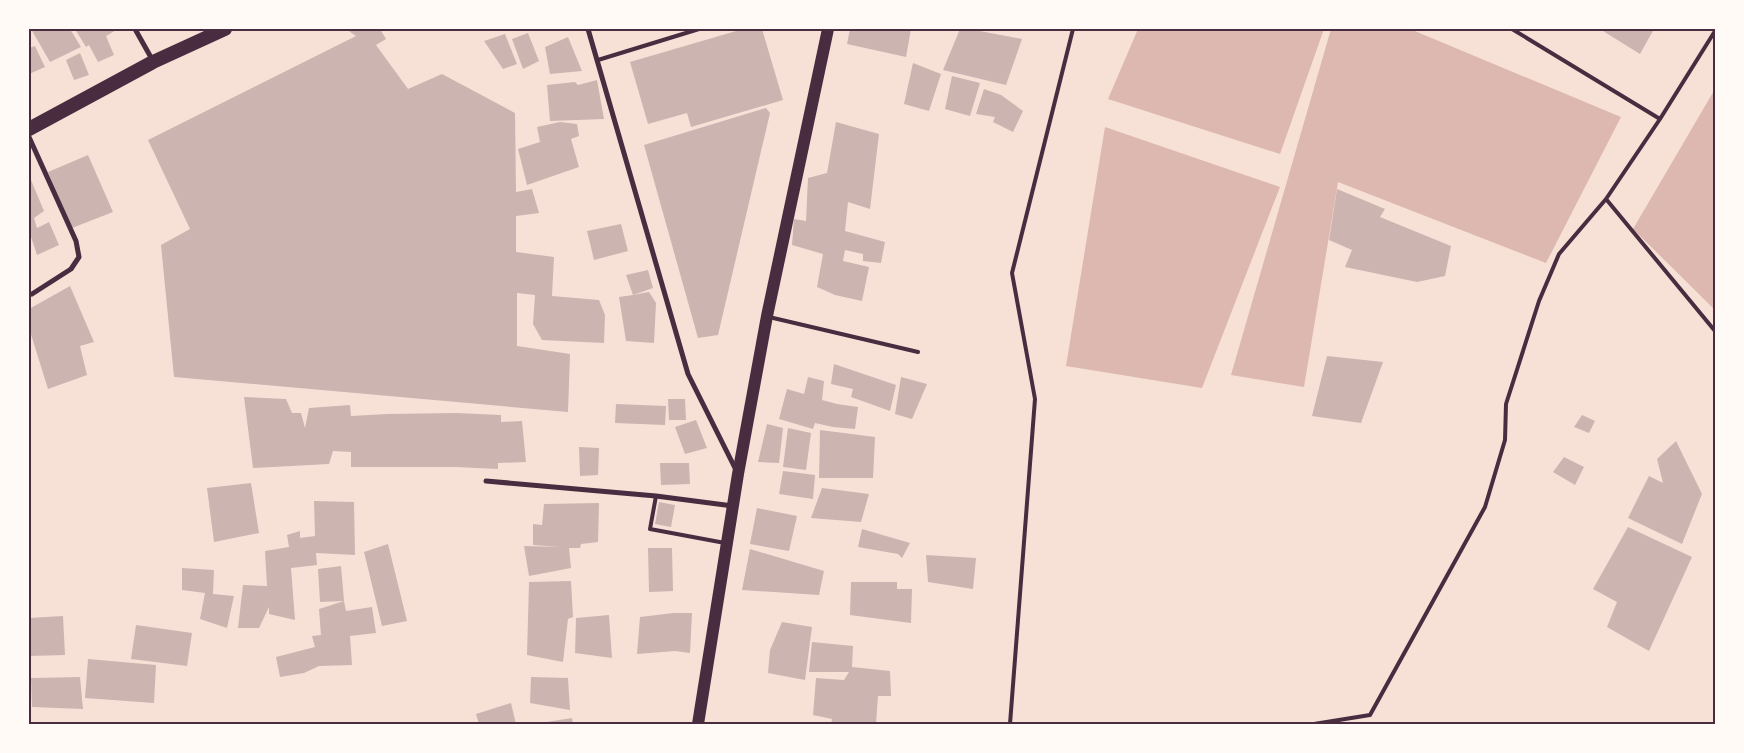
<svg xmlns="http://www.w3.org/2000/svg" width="1744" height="753" font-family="Georgia,serif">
	<rect width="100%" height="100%" fill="#f7e1d7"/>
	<path fill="#dcb8b0" d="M1138 29H1324L1280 154 1108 99Z
		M1331 29H1410L1621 117 1546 263 1338 182 1304 387 1231 375Z
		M1715 89V310L1633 229Z
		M1105 127 1280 187 1202 388 1066 366Z"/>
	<path fill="#ccb4b1" d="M31 29H70L81 47 50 62Z
		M75 29H118L106 36 114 55 98 62 89 45 86 47Z
		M346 29H380L386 39 376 45 408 89 442 74 515 113 516 192 532 189 539 213 516 216V252L554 257 552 296 599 300 605 315 604 343 542 340 533 324 535 295 517 293V346L570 354 568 412 174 377 161 245 190 229 148 140 356 36Z
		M743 29H762L783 100 691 127 687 113 648 124 630 62Z
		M850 29H911L906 57 847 44Z
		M960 29H969L1022 39 1006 85 943 70Z
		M1605 29H1654L1640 54 1603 31Z
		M528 33 539 61 523 69 512 39Z
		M505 34 517 64 503 69 484 41Z
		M568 37 582 71 550 74 545 47Z
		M35 46 45 67 29 74V48Z
		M80 53 89 75 74 80 66 60Z
		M913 63 941 74 929 111 904 104Z
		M952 76 980 83 970 116 945 109Z
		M597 80 604 119 550 121 547 85 575 82 578 85Z
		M984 89 1001 95 1023 111 1013 132 993 122 995 117 976 114Z
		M766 108 770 113 718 335 698 338 644 145Z
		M560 122 577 124 579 136 571 139 579 167 527 185 518 149 540 142 537 127Z
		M836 122 879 134 870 209 848 202 845 231 885 242 881 263 863 261V254L845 250 843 261 869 267 862 301 835 295 817 287 823 254 792 245 794 219 806 221 808 178 827 173Z
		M88 155 113 212 72 228 48 172Z
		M31 180 44 211 34 218 37 228 49 222 59 245 37 255 29 231V181Z
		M1337 189 1385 209 1380 217 1451 246 1445 276 1417 282 1345 267 1352 250 1329 240Z
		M621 224 628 251 594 260 587 231Z
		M648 270 653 288 633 295 649 292 656 303 654 343 626 341 619 297 633 295 626 275Z
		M70 286 94 342 80 346 87 375 48 389 29 328V309Z
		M1327 356 1383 362 1361 423 1312 416Z
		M834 364 896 385 890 411 851 397 853 389 831 384Z
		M808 377 824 381 822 400 837 404 858 407 855 429 833 427 815 423 813 429 779 419 787 389 804 394Z
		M901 377 927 384 912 419 895 414Z
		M244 397 286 399 292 413H301L305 428 309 408 350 405 351 416 387 414 456 413 501 415V422L522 421 526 462 498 463V469L456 467H351V452L333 451 329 464 253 468Z
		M668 399H685L686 420H669Z
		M616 404 666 406 665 425 615 423Z
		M1582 415 1595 421 1589 433 1574 427Z
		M696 420 707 448 685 454 675 427Z
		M767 424 783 428 779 463 758 462Z
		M788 428 811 433 806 470 783 467Z
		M820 430 875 437 873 478H819Z
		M1676 441 1702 494 1682 544 1628 518 1649 476 1663 483 1657 459Z
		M579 447 599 448 598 475 580 476Z
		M1564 457 1584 467 1575 485 1553 472Z
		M660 463H689L690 484 661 485Z
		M783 471 815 475 813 499 779 494Z
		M251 483 259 533 214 542 207 488Z
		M822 488 869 494 861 522 811 518Z
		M314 501 354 502 355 555 316 553 317 565 291 568 295 620 269 614V607L259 628H238L243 585 267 586 265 551 289 547 287 535 300 531V538L315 536Z
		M659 502 675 505 671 527 655 524Z
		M599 503 598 542 581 544 580 548H569L571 568 529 576 524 546 560 547 533 545V524L542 525 544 504Z
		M757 508 797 516 789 551 750 544Z
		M1628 527 1692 557 1649 651 1607 627 1617 602 1593 589Z
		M862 529 910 543 902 558 898 554 858 547Z
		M388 544 407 621 382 626 364 552Z
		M648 548H672L673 591 649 592Z
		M750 549 824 571 819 595 742 590Z
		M926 555 976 558 973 589 928 582Z
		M341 566 344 601 320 602 318 569Z
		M182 568 214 570 213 594 234 596 227 628 200 619 205 593 182 590Z
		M571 581 573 617 568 619 563 662 527 655 529 582Z
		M851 582H897V589H912L911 623 850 615Z
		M344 601 346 611 372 607 376 633 350 636 352 665 319 666 304 673 280 677 276 657 315 647 312 636 321 635 319 609Z
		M673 613H692L690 653 675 651 637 654 640 617Z
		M609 615 612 658 575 653 576 618Z
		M63 616 65 655 29 656V618Z
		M782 622 812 627 805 680 768 673 770 650Z
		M136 625 192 633 187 666 131 659Z
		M812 642 853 646 852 667 890 671 891 696H878L876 724H831L832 719 813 715 816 678 844 680 849 672H809Z
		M88 659 156 665 154 703 85 698Z
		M80 677 83 709 32 707 31 678Z
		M531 677 568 678 570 710 530 703Z
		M511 703 516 724H479L476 714Z
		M572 718 573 724H540V723Z"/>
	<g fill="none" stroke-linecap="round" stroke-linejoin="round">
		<path stroke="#4a2c40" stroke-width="4" d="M1512 29 1660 119
			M598 60 699 29
			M1606 199 1715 331
			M769 317 918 352
			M656 496 650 529 725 543
			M1010 724 1035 399 1012 273 1073 29
			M1314 724 1370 715 1485 507 1505 440 1506 404 1539 301 1559 254 1606 199 1660 119 1715 31"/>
		<path stroke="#4a2c40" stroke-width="5" d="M135 29 153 61
			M588 29 688 374 736 470
			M29 137 76 241 79 257 71 269 32 294
			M486 481 656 496 733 506"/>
		<path stroke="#4a2c40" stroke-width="12" d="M698 724 738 474 767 316 828 29"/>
		<path stroke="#4a2c40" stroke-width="14" d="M29 129 153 62 225 29"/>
	</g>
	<rect width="1744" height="753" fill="none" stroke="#fffaf5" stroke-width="60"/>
	<rect x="30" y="30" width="1684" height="693" fill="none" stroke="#4a2c40" stroke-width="2"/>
</svg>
